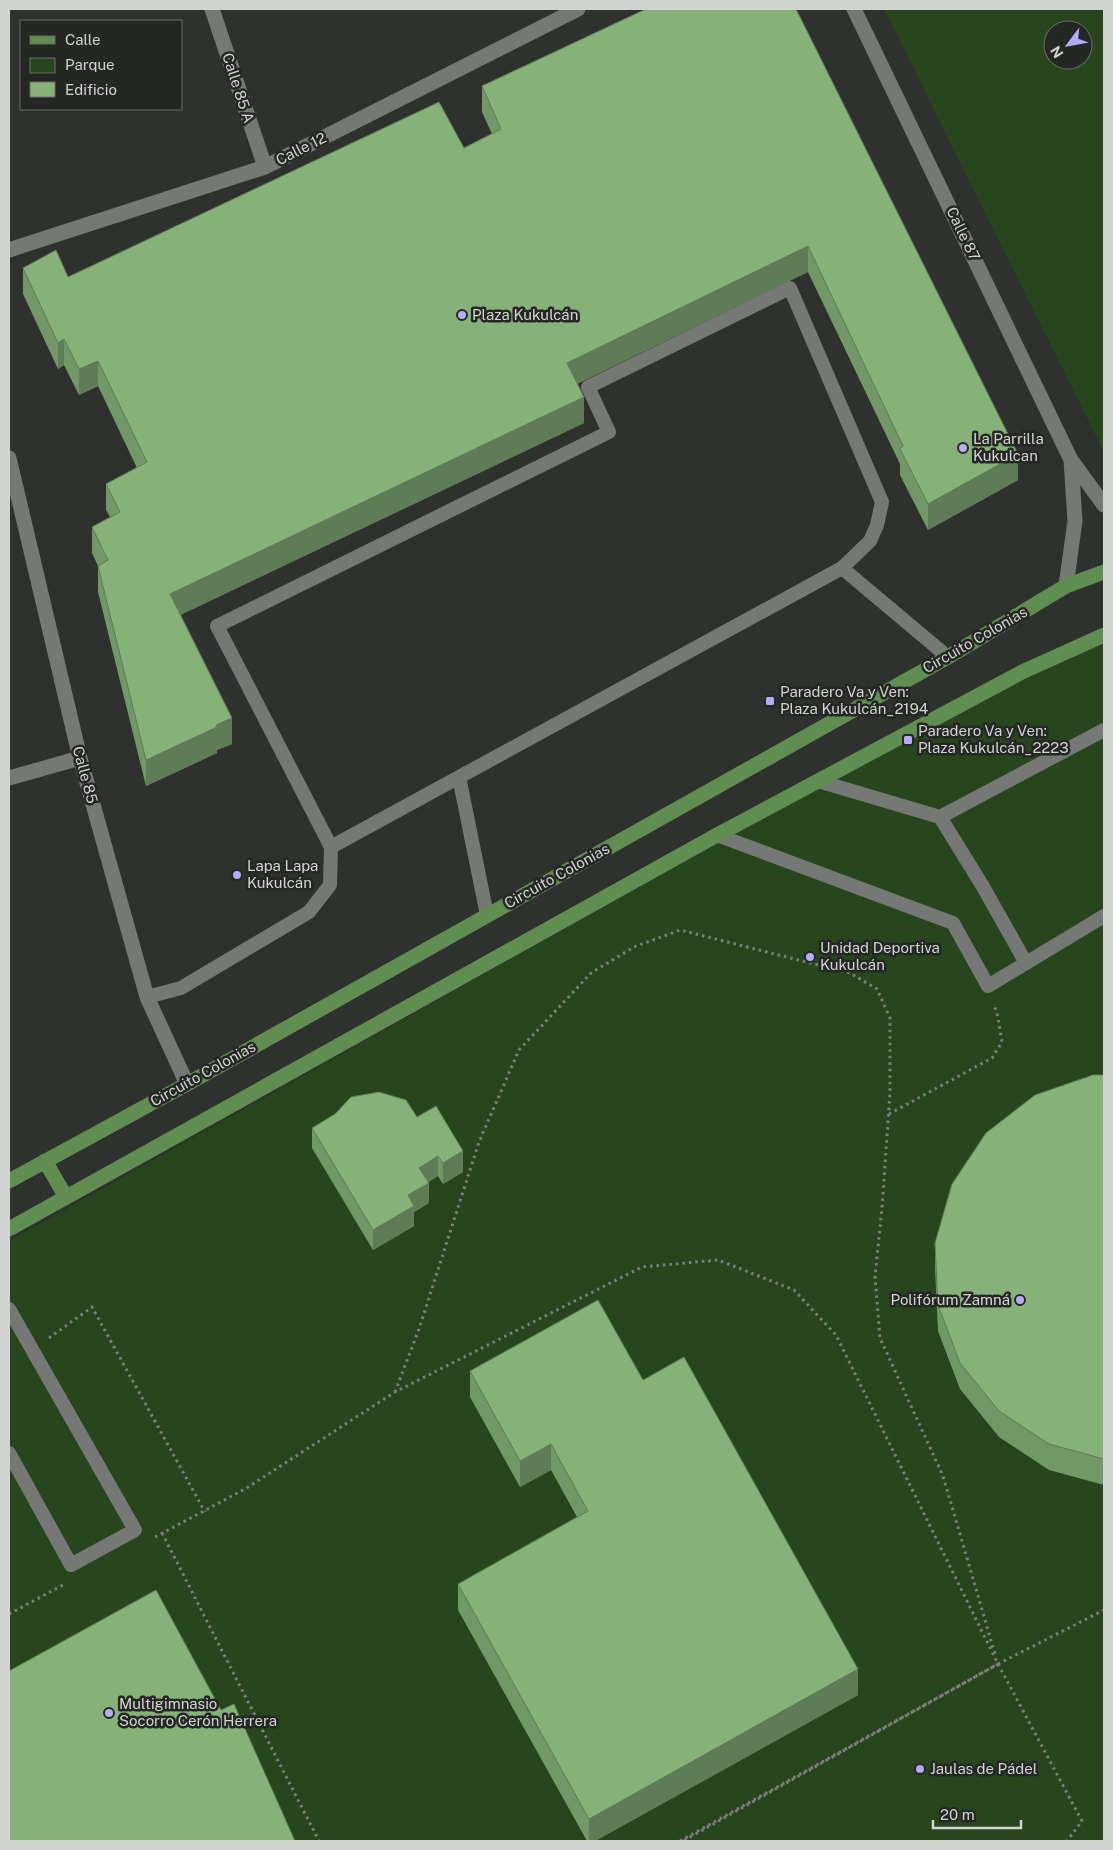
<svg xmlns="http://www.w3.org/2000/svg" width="1113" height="1850" font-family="'Public Sans',sans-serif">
	<rect width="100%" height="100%" fill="#2f312e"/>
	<path fill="#27461e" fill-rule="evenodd" d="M884 9H1104V452ZM1053 30H1083V60H1053Z
		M1104 635V1841H9V1241L1022 672Z"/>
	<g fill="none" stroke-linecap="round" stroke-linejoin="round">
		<path stroke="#7d7f7c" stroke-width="3" stroke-dasharray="2.5 4" stroke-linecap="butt" d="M889 1114 992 1058 1002 1042 998 1017 994 1005
			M49 1338 92 1307 205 1512
			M395 1392 419 1329 479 1142 519 1050 591 973 634 947 680 930 850 973 877 989 890 1018V1092L882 1208 875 1277 880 1338 943 1476 995 1654
			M162 1533 319 1841
			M155 1537 245 1489 395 1392 642 1267 718 1260 794 1290 836 1335 998 1664 1082 1821 1067 1841
			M9 1614 63 1585
			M998 1664 1104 1610
			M680 1841 998 1664 683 1841"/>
		<path stroke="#767875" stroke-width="14" d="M790 288 882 502 877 525 870 541 842 568 331 847 217 626 609 432 588 387Z
			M842 568 948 657
			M459 777 487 915
			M818 781 940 817 1104 730
			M940 817 982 885 1026 963
			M717 835 953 923 988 986 1104 916
			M147 997 181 988 309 912 330 885 331 847
			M9 1309 135 1530 71 1565 9 1453"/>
		<path stroke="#767875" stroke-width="15" d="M212 9 265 167
			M854 9 1071 460 1104 505
			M9 250 265 167 578 9
			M9 458 80 758 147 997 187 1084
			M1066 586 1075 521 1071 460
			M9 778 80 758"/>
		<path stroke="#608e50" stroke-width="15" d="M45 1161 66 1197
			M9 1181 187 1084 948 657 1066 586 1104 572
			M9 1229 717 835 1022 672 1104 635"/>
	</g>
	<path fill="#739868" d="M646 9 1018 480 928 530 900 475V464L808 272 577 383 584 423 180 615 232 744 217 750V753L146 786 98 592V566L92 553V527L110 517 106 510V484L137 468 98 386 79 395 64 365 58 369 23 294V268L68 277 464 148 492 134 482 112V86Z
		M1104 1075V1485L1049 1470 999 1437 960 1389 938 1331 935 1269V1243Z
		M417 1117 463 1172 443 1184 438 1176 428 1182 429 1203 414 1212V1226L373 1250 312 1148V1128Z
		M470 1371 643 1380 858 1695 595 1841H587L458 1610V1584L577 1517 551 1470 520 1487 470 1397Z"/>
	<path fill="#5e7c55" d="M808 246V272L567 389V363Z
		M64 339V365L58 369V343Z
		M98 361V386L79 395V369Z
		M584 397V423L170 620V594Z
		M1018 454V480L928 530V504Z
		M232 718V744L217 750V753L146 786V760Z
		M463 1151V1172L443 1184V1163Z
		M438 1156V1176L419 1188V1168Z
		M429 1183V1203L414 1212V1226L373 1250V1230L408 1195Z
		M551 1444V1470L520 1487V1461Z
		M858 1669V1695L595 1841H589V1819Z"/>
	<path fill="#86b179" stroke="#5e7c55" d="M646 9H796L1018 454 928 504 900 449 903 446 808 246 567 363 584 397 170 594 232 718 216 725 217 727 146 760 98 566 108 560 92 527 120 512 106 484 147 462 98 361 79 369 64 339 58 343 23 268 56 250 68 277 439 102 464 148 501 129 482 86Z
		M1093 1075H1104V1459L1049 1444 999 1411 960 1363 938 1305 935 1243 952 1184 986 1133 1035 1095Z
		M379 1092 406 1100 417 1117 436 1106 463 1151 443 1163 438 1156 419 1168 429 1183 408 1195 414 1206 373 1230 312 1128 335 1114 351 1097Z
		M598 1300 643 1380 684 1357 858 1669 589 1819 458 1584 588 1511 551 1444 520 1461 470 1371Z
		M156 1590 221 1710 234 1704 295 1841H9V1671Z"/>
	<g fill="#b5acf9" stroke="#252725" stroke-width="2">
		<circle cx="462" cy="315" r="5"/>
		<circle cx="963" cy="448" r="5"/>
		<rect x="765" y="696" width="10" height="10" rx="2.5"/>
		<rect x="903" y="735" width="10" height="10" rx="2.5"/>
		<circle cx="237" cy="875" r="5"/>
		<circle cx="810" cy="957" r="5"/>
		<circle cx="1020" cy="1300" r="5"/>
		<circle cx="109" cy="1713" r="5"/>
		<circle cx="920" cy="1769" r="5"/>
	</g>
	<g text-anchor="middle" stroke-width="5" stroke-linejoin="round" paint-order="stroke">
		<g font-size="15" fill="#d2d4d2" stroke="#252725">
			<text transform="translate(238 88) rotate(72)" y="5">Calle 85 A</text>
			<text transform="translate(301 149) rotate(-27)" y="5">Calle 12</text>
			<text transform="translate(963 234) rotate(64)" y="5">Calle 87</text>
			<text transform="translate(975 640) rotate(-30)" y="5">Circuito Colonias</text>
			<text transform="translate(85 775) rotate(75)" y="5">Calle 85</text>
			<text transform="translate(557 876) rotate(-29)" y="5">Circuito Colonias</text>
			<text transform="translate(203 1074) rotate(-29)" y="5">Circuito Colonias</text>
		</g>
		<g font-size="15" fill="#d2d4d2" stroke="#252725" text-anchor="start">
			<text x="472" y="320">Plaza Kukulcán</text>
			<text x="973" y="444">La Parrilla<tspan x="973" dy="17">Kukulcan</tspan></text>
			<text x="780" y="697">Paradero Va y Ven:<tspan x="780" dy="17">Plaza Kukulcán_2194</tspan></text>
			<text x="918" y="736">Paradero Va y Ven:<tspan x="918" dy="17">Plaza Kukulcán_2223</tspan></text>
			<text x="247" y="871">Lapa Lapa<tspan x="247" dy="17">Kukulcán</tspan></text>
			<text x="820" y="953">Unidad Deportiva<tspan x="820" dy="17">Kukulcán</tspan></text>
			<text x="1010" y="1305" text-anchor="end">Polifórum Zamná</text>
			<text x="119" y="1709">Multigimnasio<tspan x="119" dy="17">Socorro Cerón Herrera</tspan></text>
			<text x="930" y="1774">Jaulas de Pádel</text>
		</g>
	</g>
	<rect width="1113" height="1850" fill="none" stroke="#d2d4d2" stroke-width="20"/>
	<rect x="20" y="20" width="162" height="90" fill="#252725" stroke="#6a6c6a"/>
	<rect x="30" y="36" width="25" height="8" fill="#608e50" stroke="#6a6c6a"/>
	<text x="65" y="45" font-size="15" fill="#d2d4d2">Calle</text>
	<rect x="30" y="58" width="25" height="15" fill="#27461e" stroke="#6a6c6a"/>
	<text x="65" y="70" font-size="15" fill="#d2d4d2">Parque</text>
	<rect x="30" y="82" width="25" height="15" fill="#86b179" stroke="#6a6c6a"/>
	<text x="65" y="95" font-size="15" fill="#d2d4d2">Edificio</text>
	<g transform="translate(1068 45) rotate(238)"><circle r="24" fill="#252725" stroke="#6a6c6a"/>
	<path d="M0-4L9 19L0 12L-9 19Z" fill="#b5acf9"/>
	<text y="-8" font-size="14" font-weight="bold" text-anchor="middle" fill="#d2d4d2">N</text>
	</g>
	<path d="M933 1820v8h88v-8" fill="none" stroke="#d2d4d2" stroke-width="2.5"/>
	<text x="940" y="1820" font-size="15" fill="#d2d4d2" stroke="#252725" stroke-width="4" paint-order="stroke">20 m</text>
</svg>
